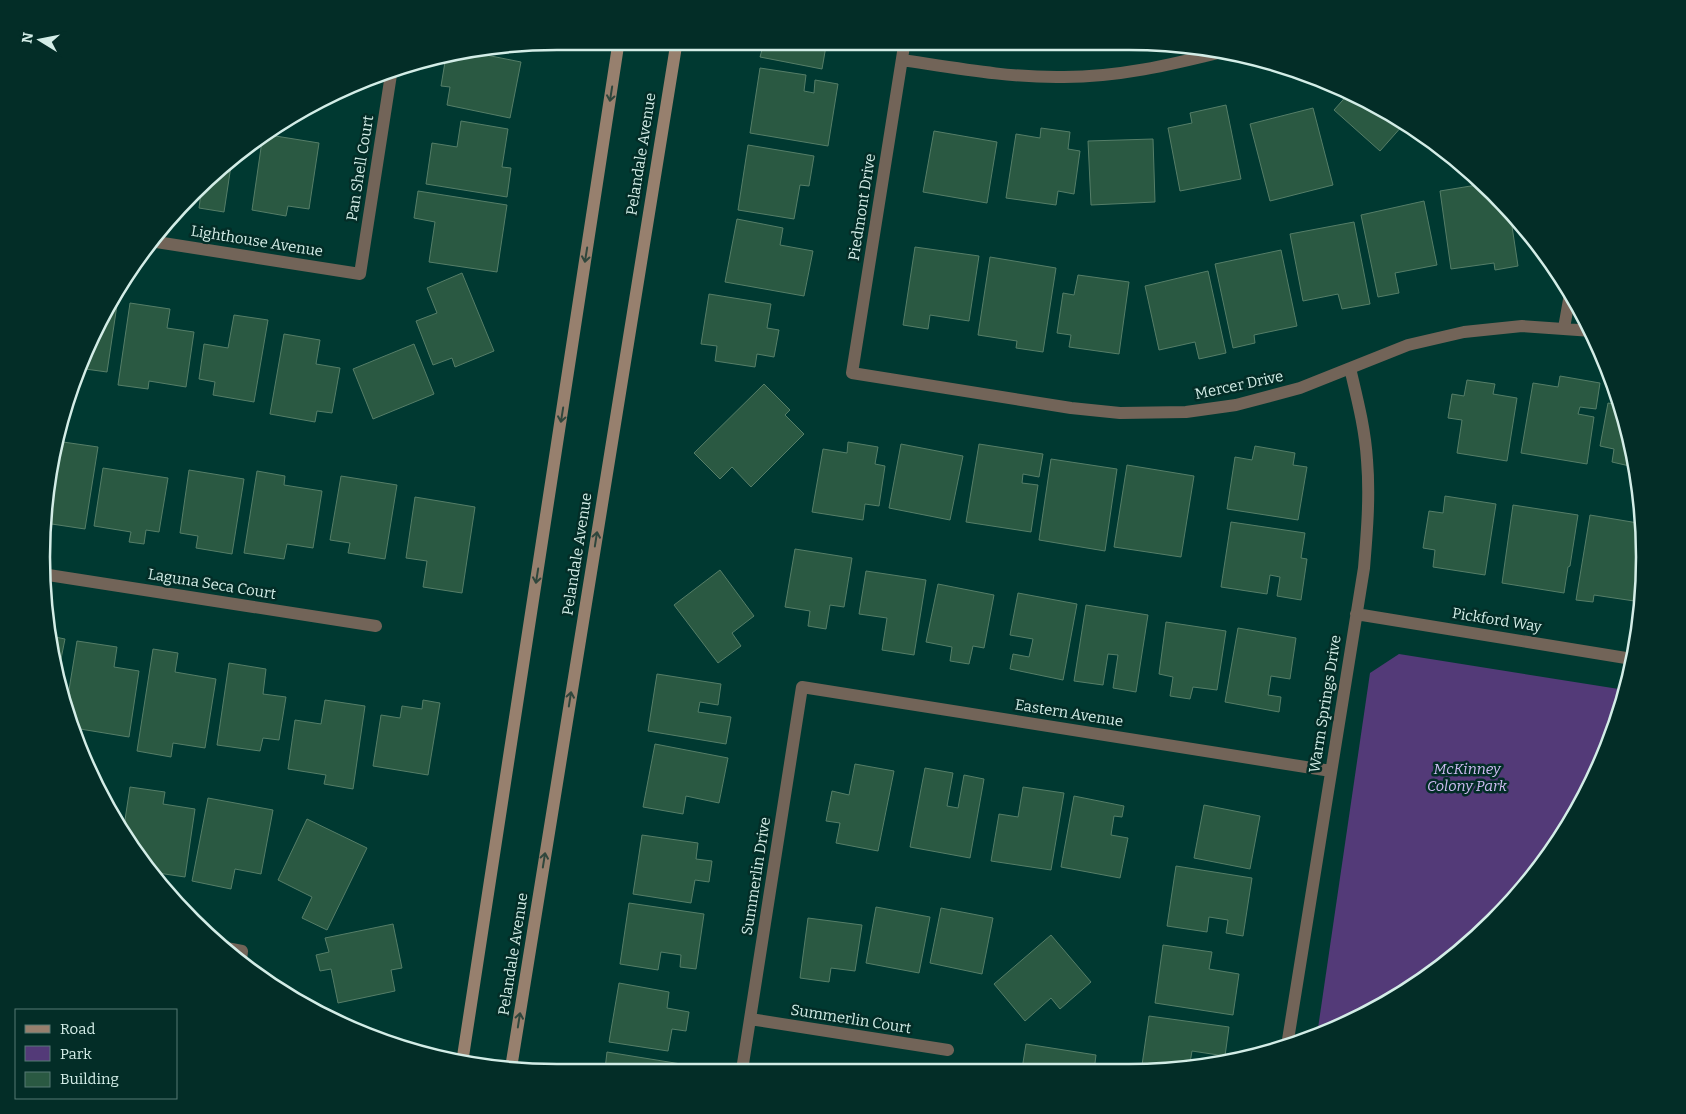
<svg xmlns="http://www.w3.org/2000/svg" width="1686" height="1114" font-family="Bitter,serif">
	<rect width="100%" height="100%" fill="#003931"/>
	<path fill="#533a78" d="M1399 654 1625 690 1617 723 1576 815 1517 897 1443 966 1357 1020 1317 1035 1370 673Z"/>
	<path fill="#2a5942" stroke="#557e68" d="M763 46H826L822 69 760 57Z
		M466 51 521 62 510 118 447 105 450 87 441 86 446 56Z
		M760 68 806 75 804 91 814 93 815 80 838 84 828 146 750 133Z
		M1350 92 1403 125 1380 151 1334 110Z
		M1226 105 1241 179 1180 191 1168 128 1192 123 1190 113Z
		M1313 108 1333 185 1270 201 1250 124Z
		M461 121 508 129 502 167 511 168 507 197 426 184 432 143 457 147Z
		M1041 128 1070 132 1068 149 1080 151 1074 194 1058 191 1056 205 1006 198 1016 134 1040 138Z
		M934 131 997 142 987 203 923 192Z
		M263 134 319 143 309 209 288 206 286 216 252 210Z
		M1153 139 1155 202 1091 205 1088 141Z
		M748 145 814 156 809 186 800 185 794 219 738 210Z
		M232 159 224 212 199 208 202 186H200Z
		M1483 184 1510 213 1518 266 1495 270 1494 263 1451 269 1440 191Z
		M418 191 507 205 497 272 429 262 435 222 414 218Z
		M1424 201 1437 265 1395 273 1399 293 1378 297 1361 215Z
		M737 219 783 228 780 245 813 251 804 296 725 282Z
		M1354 222 1370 304 1342 309 1338 294 1303 301 1290 234Z
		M915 247 979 256 969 321 930 315 928 329 903 325Z
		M1281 250 1297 326 1254 335 1255 343 1233 348 1215 264Z
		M990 257 1056 268 1043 352 1016 348 1017 341 978 335Z
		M1208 271 1226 353 1199 359 1195 342 1159 350 1145 286Z
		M462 273 494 351 455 367 452 358 433 365 416 321 437 313 427 288Z
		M1078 275 1129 282 1119 354 1069 347 1071 335 1057 333 1063 293 1074 295Z
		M709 294 771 304 767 328 779 330 774 357 757 354 755 367 715 361 717 346 701 344Z
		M130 303 170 309 167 328 194 332 186 387 149 381 148 389 118 385Z
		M113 304 117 305 107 372 78 368 80 360Z
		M234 315 268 320 254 402 213 395 215 382 199 379 204 344 228 348Z
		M284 334 320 340 316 364 340 368 332 413 317 411 315 422 270 414Z
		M414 344 434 394 373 419 353 369Z
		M1560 376 1600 383 1596 409 1580 407 1578 414 1594 417 1587 464 1521 453 1533 383 1558 387Z
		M1467 380 1495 384 1493 394 1517 398 1507 461 1457 453 1462 420 1448 418 1452 394 1464 396Z
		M764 384 790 410 785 415 804 434 751 487 732 467 720 479 694 453Z
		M1619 402 1627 424 1634 467 1612 462 1614 449 1600 446 1608 403 1618 405Z
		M56 441 98 447 85 529 45 523 47 507H45Z
		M848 442 878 447 875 464 885 466 879 506 865 504 863 520 812 512 823 449 847 453Z
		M901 444 963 456 950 520 889 508Z
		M979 444 1043 454 1039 477 1023 474 1022 483 1038 485 1031 532 966 522Z
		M1255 446 1295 453 1293 465 1307 467 1298 520 1227 509 1235 457 1252 460Z
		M1051 459 1117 469 1105 551 1039 540Z
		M1127 465 1194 476 1181 557 1114 547Z
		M103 468 168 478 159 532 146 530 144 544 129 542 131 532 94 526Z
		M189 470 244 479 232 554 196 548 198 536 180 533Z
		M257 471 285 476 284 485 322 491 313 548 287 544 284 559 244 553Z
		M341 476 397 485 385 559 348 553 350 543 330 540Z
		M1445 496 1496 504 1485 575 1433 567 1435 550 1423 548 1429 511 1443 513Z
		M415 497 475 507 462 593 423 587 427 561 406 558Z
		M1513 505 1578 515 1570 566 1568 567 1564 593 1502 583Z
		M1590 515 1644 524 1641 602 1594 595 1593 602 1576 600Z
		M1231 522 1305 533 1301 558 1307 559 1301 600 1277 596 1280 577 1270 575 1267 594 1221 587Z
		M795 549 852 558 844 607 830 605 826 629 808 626 810 611 785 607Z
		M720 570 754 616 732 633 741 646 718 663 674 605Z
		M866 571 926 580 914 655 882 650 887 618 859 614Z
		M938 584 994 595 984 648 973 646 969 664 950 661 952 647 926 642Z
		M1018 593 1077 604 1063 680 1010 669 1013 654 1029 657 1033 639 1010 635Z
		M1086 605 1148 615 1136 692 1113 688 1118 655 1108 654 1103 685 1074 681Z
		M1166 622 1226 631 1217 690 1193 687 1190 699 1170 696 1173 677 1159 674Z
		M1238 628 1296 638 1290 679 1271 676 1268 695 1281 697 1279 712 1225 702Z
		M50 636 65 639 57 679Z
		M77 641 117 647 114 667 139 671 129 737 74 728 66 708Z
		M153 649 178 653 175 672 216 679 205 748 173 743 171 757 137 751Z
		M229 663 266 669 263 694 286 697 279 740 263 738 260 751 217 745Z
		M657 674 721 684 718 705 700 702 698 712 731 717 726 744 648 731Z
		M325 700 365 706 353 789 324 784 326 775 288 769 295 720 321 724Z
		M423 700 440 703 428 775 373 766 381 715 400 718 402 706 422 709Z
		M655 744 728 758 719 803 686 796 683 814 643 807Z
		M855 764 894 771 878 851 836 843 840 823 826 821 832 791 849 795Z
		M925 768 953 773 947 806 958 808 964 775 984 779 970 858 910 847Z
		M130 787 165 792 163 804 195 809 185 877 151 872 123 833Z
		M1023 787 1064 793 1051 870 991 861 999 814 1018 817Z
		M1074 796 1124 806 1122 817 1114 816 1111 835 1128 838 1120 878 1061 867Z
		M208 798 273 810 261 874 235 869 231 889 192 881Z
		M1204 805 1260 816 1250 869 1194 858Z
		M307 819 367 848 327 930 302 918 312 897 278 880Z
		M642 835 698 843 696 859 712 861 709 882 695 880 691 903 633 894Z
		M1176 866 1252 878 1243 936 1226 933 1228 920 1209 917 1207 932 1167 926Z
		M629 903 704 914 696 969 680 967 681 955 661 952 658 970 620 964Z
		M876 907 930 917 919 973 866 963Z
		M941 908 993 918 982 974 930 963Z
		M808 918 862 925 855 971 831 968 829 982 800 978Z
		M393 924 402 968 391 970 395 991 338 1003 331 969 320 971 316 955 329 952 325 938Z
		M1051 935 1091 982 1060 1009 1051 998 1025 1021 994 984Z
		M1163 945 1212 952 1209 969 1239 974 1233 1015 1155 1003Z
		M619 983 669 992 667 1008 689 1012 686 1031 672 1029 668 1051 609 1042Z
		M1149 1016 1229 1027 1225 1056 1192 1051 1190 1063 1205 1065 1162 1072H1141Z
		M341 1024 367 1028 366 1034Z
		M1026 1044 1096 1055 1094 1071H1034L1022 1069Z
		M607 1052 681 1064 680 1069H605Z"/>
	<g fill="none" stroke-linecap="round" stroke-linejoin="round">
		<path stroke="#726458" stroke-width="12" d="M904 46 852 373 1071 408 1120 413 1186 412 1236 405 1300 388 1408 345 1464 332 1522 326 1592 331
			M902 60C956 68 1010 78 1064 77 1118 77 1170 65 1222 52
			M150 241 360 274 392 68
			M1564 328 1570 294
			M42 574 376 626
			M1356 614 1632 659
			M221 947 242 951 241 960
			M750 1019 948 1050
			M1287 1046 1364 568C1367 532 1370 496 1367 460 1365 428 1357 398 1350 368
			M742 1070 802 687 1331 771"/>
		<path stroke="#97806e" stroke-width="12" d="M462 1063 618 46
			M511 1068 676 46"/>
	</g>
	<defs><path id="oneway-shaft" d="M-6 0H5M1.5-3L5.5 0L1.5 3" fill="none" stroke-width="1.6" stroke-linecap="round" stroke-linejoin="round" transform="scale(1.25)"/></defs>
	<g stroke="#2f463c">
		<use href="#oneway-shaft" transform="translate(611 94) rotate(99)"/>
		<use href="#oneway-shaft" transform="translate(586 255) rotate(99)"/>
		<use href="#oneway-shaft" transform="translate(562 415) rotate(99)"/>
		<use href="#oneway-shaft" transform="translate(596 539) rotate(-81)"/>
		<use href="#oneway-shaft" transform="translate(537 576) rotate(99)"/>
		<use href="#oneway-shaft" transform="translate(570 699) rotate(-81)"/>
		<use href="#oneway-shaft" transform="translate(544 860) rotate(-81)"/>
		<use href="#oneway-shaft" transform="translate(519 1020) rotate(-81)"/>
	</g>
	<g text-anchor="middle" stroke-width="5" stroke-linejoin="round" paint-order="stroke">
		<g font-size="15" fill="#d3ede7" stroke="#032d27">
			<text transform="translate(641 154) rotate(-81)" y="5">Pelandale Avenue</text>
			<text transform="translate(360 168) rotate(-81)" y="5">Pan Shell Court</text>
			<text transform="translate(862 207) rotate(-81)" y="5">Piedmont Drive</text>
			<text transform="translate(257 241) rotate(9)" y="5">Lighthouse Avenue</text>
			<text transform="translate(1239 385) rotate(-12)" y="5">Mercer Drive</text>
			<text transform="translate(577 554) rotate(-81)" y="5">Pelandale Avenue</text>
			<text transform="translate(212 584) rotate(9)" y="5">Laguna Seca Court</text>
			<text transform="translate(1497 620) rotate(9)" y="5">Pickford Way</text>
			<text transform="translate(1325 704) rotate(-81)" y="5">Warm Springs Drive</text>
			<text transform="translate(1069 713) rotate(9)" y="5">Eastern Avenue</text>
			<text transform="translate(756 876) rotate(-81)" y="5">Summerlin Drive</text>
			<text transform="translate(513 954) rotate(-81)" y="5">Pelandale Avenue</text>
			<text transform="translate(851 1019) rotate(9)" y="5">Summerlin Court</text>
		</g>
		<g font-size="15" font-style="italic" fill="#cebcf2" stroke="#032d27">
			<text x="1467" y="774">McKinney<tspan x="1467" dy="17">Colony Park</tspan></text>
		</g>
	</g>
	<path d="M0 0H1686V1114H0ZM557 50H1129A507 507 0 0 1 1636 557V557A507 507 0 0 1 1129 1064H557A507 507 0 0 1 50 557V557A507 507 0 0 1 557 50Z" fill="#032d27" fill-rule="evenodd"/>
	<path fill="none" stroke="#d3ede7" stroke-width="2.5" d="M557 50H1129A507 507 0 0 1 1636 557V557A507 507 0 0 1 1129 1064H557A507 507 0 0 1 50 557V557A507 507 0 0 1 557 50Z"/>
	<rect x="15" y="1009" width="162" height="90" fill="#032d27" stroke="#567a74"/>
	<rect x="25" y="1025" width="25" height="8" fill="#97806e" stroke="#567a74"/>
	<text x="60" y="1034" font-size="15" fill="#d3ede7">Road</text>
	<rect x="25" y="1046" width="25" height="15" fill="#533a78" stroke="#567a74"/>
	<text x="60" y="1059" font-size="15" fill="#d3ede7">Park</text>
	<rect x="25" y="1072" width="25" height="15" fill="#2a5942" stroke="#567a74"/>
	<text x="60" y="1084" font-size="15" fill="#d3ede7">Building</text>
	<g transform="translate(40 40) rotate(280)" stroke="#032d27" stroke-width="4" paint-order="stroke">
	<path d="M0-4L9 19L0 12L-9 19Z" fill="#d3ede7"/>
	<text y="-8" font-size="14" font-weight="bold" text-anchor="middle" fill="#d3ede7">N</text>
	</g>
</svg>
